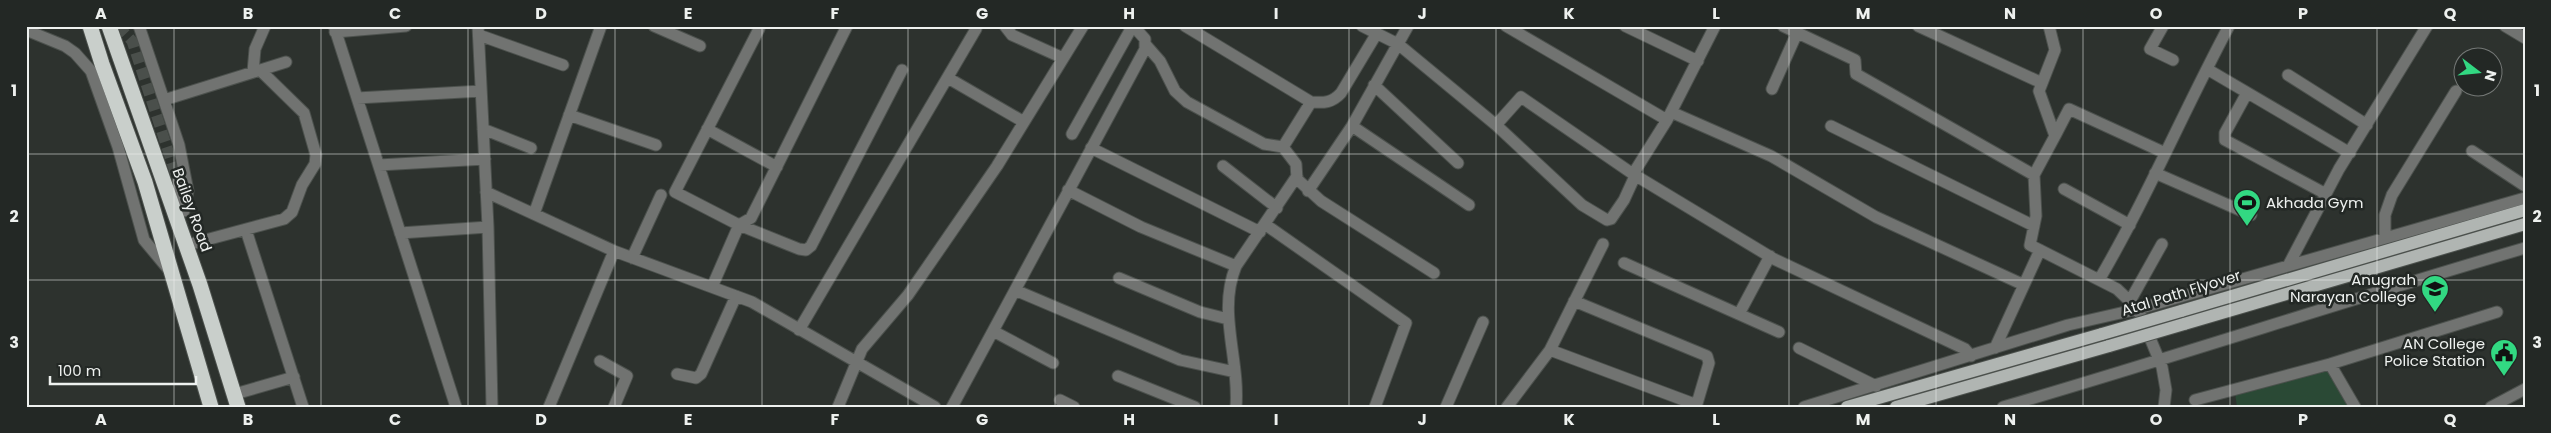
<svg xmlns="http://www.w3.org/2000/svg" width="2551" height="433" font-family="Poppins,sans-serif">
	<rect width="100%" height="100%" fill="#2d322e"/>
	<path fill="#2a4935" d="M2321 370 2330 372 2349 407H2237L2235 393Z"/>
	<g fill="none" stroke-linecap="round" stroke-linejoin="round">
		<path stroke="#4a4f4b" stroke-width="11" stroke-dasharray="11 5.5" stroke-linecap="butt" d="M118 26 132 41 178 181"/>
		<defs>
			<path id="minor" d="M139 26 179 145 188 191 184 211
				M334 26 456 407
				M478 26 488 227 492 407
				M654 26 700 46
				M1005 26 1012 35 1063 58
				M1185 26 1311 102C1324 103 1332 103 1341 93L1377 33
				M1362 26 1398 44 1496 125 1521 97 1633 174 1774 259 1965 349 1971 356
				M1506 26 1667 120
				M1625 26 1698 61
				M1783 26 1855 60 1856 74 2034 175
				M1918 26 2042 83
				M2049 26 2055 50 2039 91 2055 136 2034 175 2036 216 2030 245 2117 289 2138 309 2162 367 2166 390 2164 407
				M2163 26 2150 49 2173 60
				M2505 26 2525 38
				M759 29 675 192 739 225 799 249 806 250 811 246 902 70
				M26 30 65 46 75 53 91 71 118 147 144 240 169 270
				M335 32 406 26
				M479 35 563 65
				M1146 45 1160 61 1175 91 1187 102 1264 144 1283 147
				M2207 69 2350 153
				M253 72 255 49 265 26
				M2288 75 2367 125
				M948 78 1024 122
				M1374 85 1458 163
				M1772 89 1797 33
				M2247 93 2225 133V140L2326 194
				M357 98 481 91
				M164 100 286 62
				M1311 102 1283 147 1296 164 1297 179 1321 201 1434 273
				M1671 112 1771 156 1876 217 2024 285
				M569 115 656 145
				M1496 125 1582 205 1607 220 1611 219 1624 200 1635 176
				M1352 126 1469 205
				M1831 126 2034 226
				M483 129 531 148
				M707 129 777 167
				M1072 134 1132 27
				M2055 136 2069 109 2165 153
				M1091 148 1260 232
				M2472 151 2525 186
				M379 165 485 159
				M1223 166 1277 208
				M2155 173 2251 215
				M1633 174 1667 120 1715 26
				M178 181 183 206
				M2064 189 2130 225
				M1068 190 1141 227 1236 266
				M1308 191 1352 126 1408 26
				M486 192 614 251 752 302 935 407
				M534 214 601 26
				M1266 225 1406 323 1375 407
				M246 230 303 407
				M400 233 488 227
				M2385 237V215L2392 195 2456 91
				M187 245 284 219 292 212 302 185 315 164 316 155 304 113 260 70
				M632 258 661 195
				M1624 263 1779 332
				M2288 266 2339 169 2427 26
				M1119 278 1200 312 1228 319
				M2099 280C2147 198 2184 110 2229 26
				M712 287 739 225 751 218 847 26
				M1015 290 1180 360 1235 372
				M1574 301 1707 356 1709 363 1696 407
				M2130 301 2162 244
				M1739 314 1770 256
				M799 330 976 29
				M993 331 1053 363
				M1799 348 1876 386
				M1995 348 2040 250
				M1550 350 1697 405
				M600 361 627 376 614 407
				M2330 364 2355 407
				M677 374 696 378 701 374 736 296
				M1118 376 1195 407
				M235 394 294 377
				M1060 400 1074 407
				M2195 400 2330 364 2497 312
				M549 407 614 251
				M838 407 862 349 908 295 997 166 1083 26
				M952 407 1145 49V39L1136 29 1139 26
				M1236 407C1240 359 1217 312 1236 266L1297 176
				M1446 407 1483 322
				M1507 407 1550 350 1603 244
				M1804 407 2068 325 2138 309 2525 198
				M2003 407C2178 356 2350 299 2525 248
				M2491 407 2525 389"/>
			<path id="major" d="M2181 311 2525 210
				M2184 324 2525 224
				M1847 407 2102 334
				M1896 407 2109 346"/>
			<path id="highway" d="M90 26 102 64 145 182 211 407
				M109 26 200 285 238 407"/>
		</defs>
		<use href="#minor" stroke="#4c514d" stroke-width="13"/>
		<use href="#major" stroke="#4c514d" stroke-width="14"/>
		<use href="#highway" stroke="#4c514d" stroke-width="17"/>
		<use href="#minor" stroke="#717371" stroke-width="11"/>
		<use href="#major" stroke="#b0b5b2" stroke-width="12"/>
		<use href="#highway" stroke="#c9cfcb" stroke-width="15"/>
		<defs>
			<path id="major-bridge" d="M2102 334 2181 311
				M2109 346 2184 324"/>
		</defs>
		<use href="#major-bridge" stroke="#4c514d" stroke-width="14" stroke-linecap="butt"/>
		<use href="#major-bridge" stroke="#b0b5b2" stroke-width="12"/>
	</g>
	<path fill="none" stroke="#eef1ef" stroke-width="1" stroke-opacity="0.55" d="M174 26V407M321 26V407M468 26V407M615 26V407M762 26V407M908 26V407M1055 26V407M1202 26V407M1349 26V407M1496 26V407M1643 26V407M1789 26V407M1936 26V407M2083 26V407M2230 26V407M2377 26V407M26 154H2525M26 280H2525"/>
	<defs>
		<symbol id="stadium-pin" viewBox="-11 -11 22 30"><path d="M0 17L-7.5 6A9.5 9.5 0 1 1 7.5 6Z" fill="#32d882" stroke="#232825"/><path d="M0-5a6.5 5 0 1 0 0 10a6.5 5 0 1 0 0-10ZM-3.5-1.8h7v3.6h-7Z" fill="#111"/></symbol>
		<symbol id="university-pin" viewBox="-11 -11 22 30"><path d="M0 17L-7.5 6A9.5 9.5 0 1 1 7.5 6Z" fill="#32d882" stroke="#232825"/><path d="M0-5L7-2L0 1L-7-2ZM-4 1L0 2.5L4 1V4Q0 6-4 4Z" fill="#111"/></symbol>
		<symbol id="civic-pin" viewBox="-11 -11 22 30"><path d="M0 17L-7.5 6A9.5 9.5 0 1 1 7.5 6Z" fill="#32d882" stroke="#232825"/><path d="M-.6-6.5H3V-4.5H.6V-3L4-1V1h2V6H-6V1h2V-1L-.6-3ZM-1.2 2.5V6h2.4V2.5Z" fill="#111"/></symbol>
	</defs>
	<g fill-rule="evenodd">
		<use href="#stadium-pin" x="2231" y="187" width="32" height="43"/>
		<use href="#university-pin" x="2419" y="273" width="32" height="43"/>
		<use href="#civic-pin" x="2488" y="337" width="32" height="43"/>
	</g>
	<g text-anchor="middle" stroke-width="5" stroke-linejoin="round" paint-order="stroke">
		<g font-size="15" fill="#eef1ef" stroke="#232825" text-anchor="end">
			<text x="2266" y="208" text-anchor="start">Akhada Gym</text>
			<text x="2416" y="285">Anugrah<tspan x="2416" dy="17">Narayan College</tspan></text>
			<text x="2485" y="349">AN College<tspan x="2485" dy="17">Police Station</tspan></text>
		</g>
		<g font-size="15" fill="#eef1ef" stroke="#232825">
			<text transform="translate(192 210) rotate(70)" y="5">Bailey Road</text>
			<text transform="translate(2181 293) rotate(-17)" y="5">Atal Path Flyover</text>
		</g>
	</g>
	<rect width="2551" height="433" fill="none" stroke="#232825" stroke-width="55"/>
	<g transform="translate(2478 72) rotate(106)"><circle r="24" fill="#232825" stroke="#747876"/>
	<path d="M0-4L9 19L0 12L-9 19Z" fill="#32d882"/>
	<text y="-8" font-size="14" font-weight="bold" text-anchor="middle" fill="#eef1ef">N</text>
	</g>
	<path d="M50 376v8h146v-8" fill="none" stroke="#eef1ef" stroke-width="2.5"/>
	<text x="58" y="376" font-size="15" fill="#eef1ef" stroke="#232825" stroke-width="4" paint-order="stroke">100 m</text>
	<rect x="28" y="28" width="2496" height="378" fill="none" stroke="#eef1ef" stroke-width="2"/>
	<g font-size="16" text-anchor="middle" font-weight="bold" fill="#eef1ef">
		<text x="101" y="19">A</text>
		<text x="248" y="19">B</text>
		<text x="395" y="19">C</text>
		<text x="541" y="19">D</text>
		<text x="688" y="19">E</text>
		<text x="835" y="19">F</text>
		<text x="982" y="19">G</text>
		<text x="1129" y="19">H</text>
		<text x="1276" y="19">I</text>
		<text x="1422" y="19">J</text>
		<text x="1569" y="19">K</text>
		<text x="1716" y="19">L</text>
		<text x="1863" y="19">M</text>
		<text x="2010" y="19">N</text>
		<text x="2156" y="19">O</text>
		<text x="2303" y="19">P</text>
		<text x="2450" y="19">Q</text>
		<text x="14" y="96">1</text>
		<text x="2537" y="96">1</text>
		<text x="14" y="222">2</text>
		<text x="2537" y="222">2</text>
		<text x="14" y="348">3</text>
		<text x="2537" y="348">3</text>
		<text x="101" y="425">A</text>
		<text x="248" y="425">B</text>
		<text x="395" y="425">C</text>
		<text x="541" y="425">D</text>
		<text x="688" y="425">E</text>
		<text x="835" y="425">F</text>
		<text x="982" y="425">G</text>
		<text x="1129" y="425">H</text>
		<text x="1276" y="425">I</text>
		<text x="1422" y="425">J</text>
		<text x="1569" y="425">K</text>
		<text x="1716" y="425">L</text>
		<text x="1863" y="425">M</text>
		<text x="2010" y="425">N</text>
		<text x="2156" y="425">O</text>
		<text x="2303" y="425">P</text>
		<text x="2450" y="425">Q</text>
	</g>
</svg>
